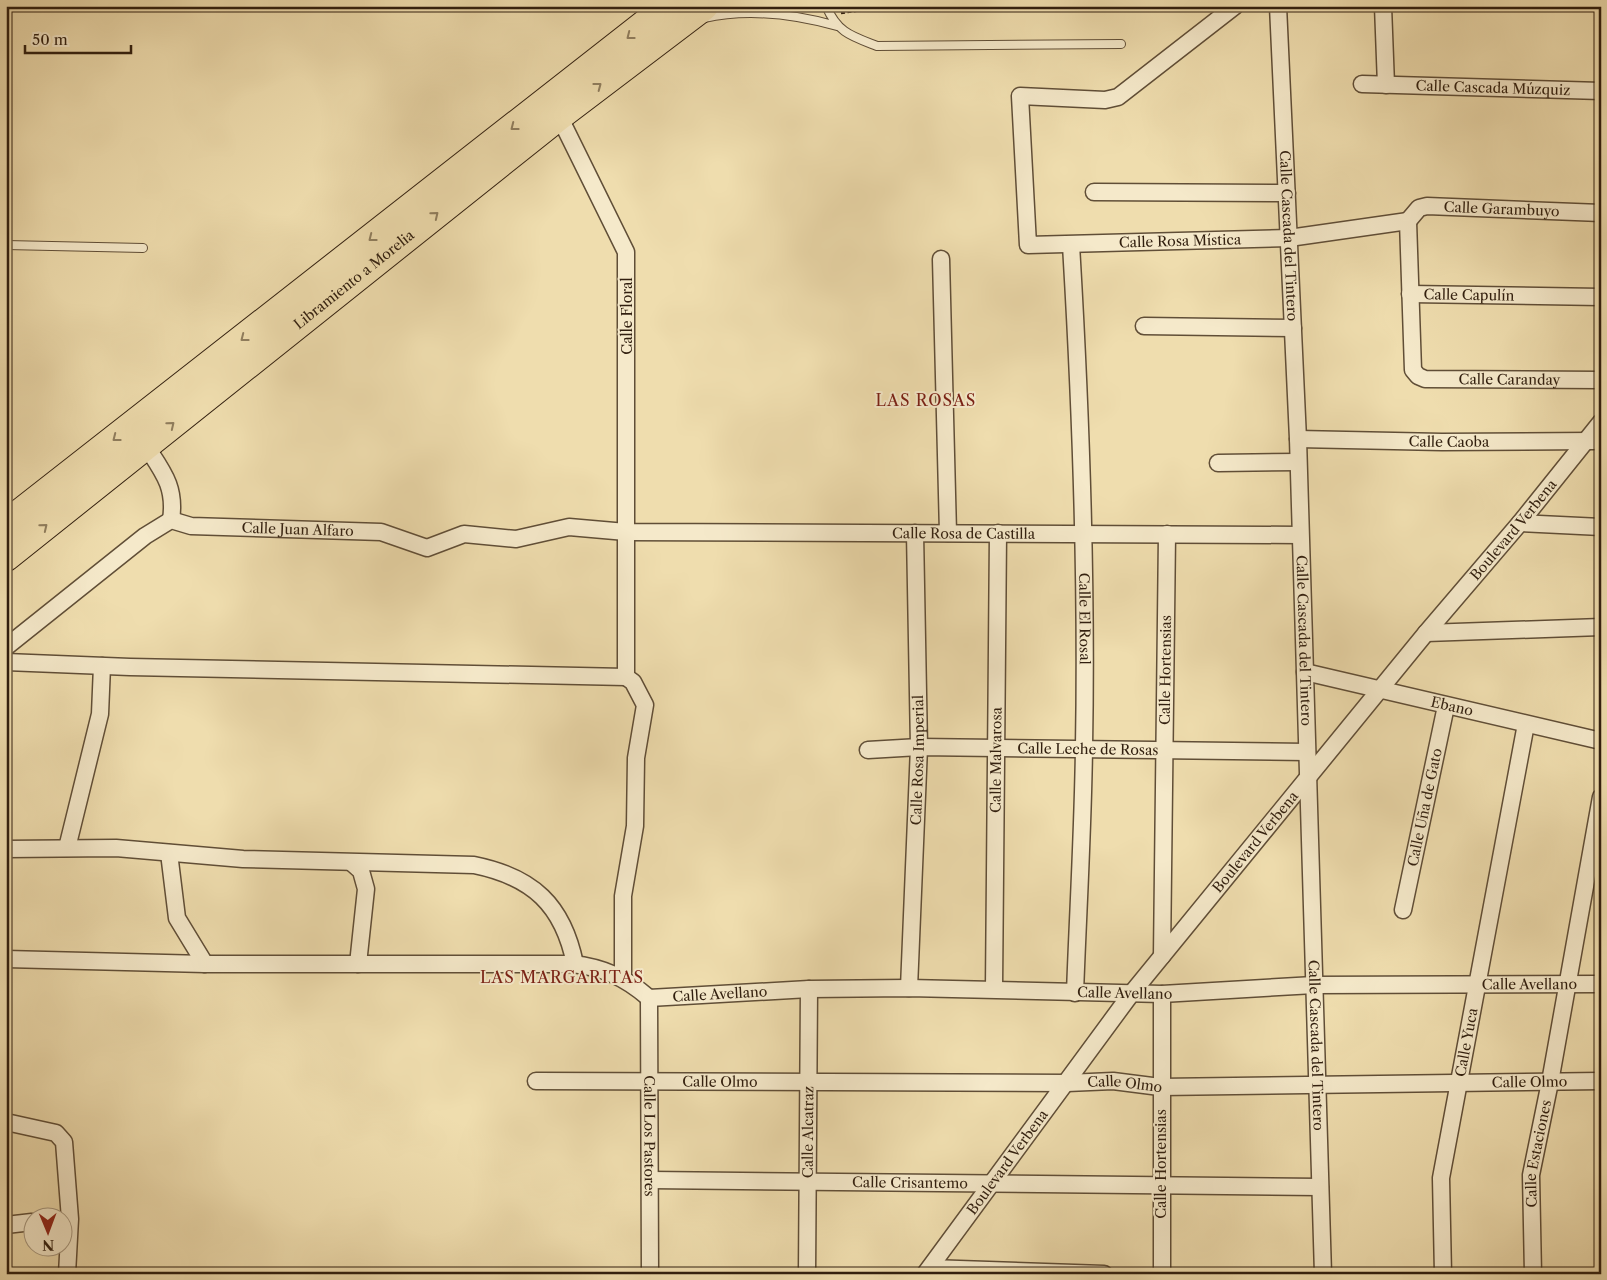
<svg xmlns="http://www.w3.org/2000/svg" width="1607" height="1280" font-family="'Libre Caslon Text',serif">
	<rect width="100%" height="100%" fill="#efddae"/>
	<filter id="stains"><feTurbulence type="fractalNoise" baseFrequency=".004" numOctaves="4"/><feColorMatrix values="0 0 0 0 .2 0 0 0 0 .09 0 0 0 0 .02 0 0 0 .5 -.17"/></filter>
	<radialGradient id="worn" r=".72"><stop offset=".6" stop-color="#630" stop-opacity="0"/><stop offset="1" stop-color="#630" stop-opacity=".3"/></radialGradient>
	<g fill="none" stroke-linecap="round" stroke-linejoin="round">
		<defs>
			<path id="lane" d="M826 6C838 33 851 36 877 46L1121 44
				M704 18C749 8 794 14 837 26
				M6 245 143 248"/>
			<g id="street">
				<path id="s1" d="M1235 6 1118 97 1105 100 1020 96 1028 245 1289 238 1408 221"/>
				<path id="s2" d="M1278 6 1298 439 1323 1274"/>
				<path d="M1383 6 1386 85"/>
				<path id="s3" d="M1362 84 1601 91"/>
				<path d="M559 116 626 252V677L633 682 645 705 636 758 635 826 623 896V978"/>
				<path d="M1094 192 1287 193"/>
				<path id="s4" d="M1408 221 1413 370 1418 376 1425 379 1601 380"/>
				<path id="s5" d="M1408 221 1419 208 1427 206 1601 213"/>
				<path id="s6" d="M1071 245C1081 412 1087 580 1084 747 1083 829 1078 911 1075 993"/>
				<path d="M941 259 948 533"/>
				<path id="s7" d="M1410 294 1601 297"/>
				<path d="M1144 326 1293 328"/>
				<path id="s8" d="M1298 439 1442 442 1594 441"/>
				<path d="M146 446C163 472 176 487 171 520"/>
				<path d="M1218 463 1298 462"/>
				<path d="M1520 523 1601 527"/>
				<path d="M1426 633 1601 627"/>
				<path id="s9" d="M6 647 145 536 171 520 191 526 381 532 427 548 464 534 516 539 569 527 626 532 1300 535"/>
				<path d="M6 662 130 667 626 677"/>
				<path id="s10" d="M1305 672 1601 741"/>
				<path id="s11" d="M868 750 919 747 1307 752"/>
				<path d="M67 848 100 714 102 666"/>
				<path d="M6 849 116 848 243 859 474 865C533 877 563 905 575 964"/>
				<path d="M169 853 177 918 205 964"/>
				<path d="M352 863 361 871 366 889 358 964"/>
				<path id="s12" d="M1403 910 1446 706"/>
				<path id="s13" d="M1162 956 1167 534"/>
				<path d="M6 959 205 964H572C603 967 626 978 649 998"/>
				<path id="s14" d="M909 988 919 747 915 533"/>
				<path id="s15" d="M994 988 998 533"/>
				<path d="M1162 994V1274"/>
				<path id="s16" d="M649 998 809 989 909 988 1162 994 1314 985 1601 984"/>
				<path id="s17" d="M649 998 650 1274"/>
				<path id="s18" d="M536 1081 1067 1083 1113 1081 1160 1087 1601 1081"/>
				<path d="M6 1122 56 1133 64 1142 70 1219 67 1274"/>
				<path id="s19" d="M650 1180 1320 1187"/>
				<path d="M6 1225 32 1222"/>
				<path d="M930 1268 1104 1274"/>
				<path id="s20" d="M807 1274 809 989"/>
				<path id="s21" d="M925 1274 1131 994 1426 633 1520 523 1601 422"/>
				<path id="s22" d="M1443 1274 1441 1178 1526 724"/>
				<path id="s23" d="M1533 1274 1531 1175 1550 1082 1601 797"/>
			</g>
			<g id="highway">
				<path d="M6 524 668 6"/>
				<path id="s24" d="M6 557 559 116 704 6"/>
			</g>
		</defs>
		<use href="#lane" stroke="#604e37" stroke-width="10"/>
		<use href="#street" stroke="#604e37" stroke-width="19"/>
		<use href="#highway" stroke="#311f0f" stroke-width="30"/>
		<path stroke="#311f0f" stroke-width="2.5" stroke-dasharray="4 2.5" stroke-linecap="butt" d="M841 13 876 8 918 6"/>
		<use href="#lane" stroke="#f5e9ca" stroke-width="8"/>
		<use href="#street" stroke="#f5e9ca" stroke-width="16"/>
		<use href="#highway" stroke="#efddae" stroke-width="28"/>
	</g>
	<defs><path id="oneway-chevron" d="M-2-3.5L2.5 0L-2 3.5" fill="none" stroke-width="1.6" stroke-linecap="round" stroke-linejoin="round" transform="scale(1.25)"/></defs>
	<g stroke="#907e5e">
		<use href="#oneway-chevron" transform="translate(630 36) rotate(142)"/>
		<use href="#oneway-chevron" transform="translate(598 86) rotate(-37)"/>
		<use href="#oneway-chevron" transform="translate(514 127) rotate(142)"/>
		<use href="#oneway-chevron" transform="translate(435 215) rotate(-39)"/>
		<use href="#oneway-chevron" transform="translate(372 238) rotate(142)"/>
		<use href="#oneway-chevron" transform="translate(244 338) rotate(142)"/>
		<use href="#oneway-chevron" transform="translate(171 425) rotate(-39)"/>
		<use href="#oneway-chevron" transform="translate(116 438) rotate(142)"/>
		<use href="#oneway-chevron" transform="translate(44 527) rotate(-39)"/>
	</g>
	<g text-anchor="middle" stroke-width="4" stroke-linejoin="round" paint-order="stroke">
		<g font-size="14" fill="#311f0f" stroke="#f5e9ca">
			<text dy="5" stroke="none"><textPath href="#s3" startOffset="131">Calle Cascada Múzquiz</textPath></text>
			<text dy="5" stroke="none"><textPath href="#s5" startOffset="100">Calle Garambuyo</textPath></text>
			<text dy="5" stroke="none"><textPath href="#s2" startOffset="230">Calle Cascada del Tintero</textPath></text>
			<text dy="5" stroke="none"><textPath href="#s1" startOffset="548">Calle Rosa Mística</textPath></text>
			<text dy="5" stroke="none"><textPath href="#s24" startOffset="445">Libramiento a Morelia</textPath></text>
			<text dy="5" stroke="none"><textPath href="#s7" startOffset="59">Calle Capulín</textPath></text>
			<text transform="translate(627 316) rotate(-90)" y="5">Calle Floral</text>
			<text dy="5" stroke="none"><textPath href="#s4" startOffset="249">Calle Caranday</textPath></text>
			<text dy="5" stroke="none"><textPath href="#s8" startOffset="151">Calle Caoba</textPath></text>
			<text dy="5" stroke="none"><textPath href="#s9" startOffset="336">Calle Juan Alfaro</textPath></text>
			<text dy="5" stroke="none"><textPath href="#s21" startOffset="949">Boulevard Verbena</textPath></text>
			<text dy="5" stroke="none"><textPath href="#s9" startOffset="1009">Calle Rosa de Castilla</textPath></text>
			<text dy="5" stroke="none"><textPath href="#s6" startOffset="374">Calle El Rosal</textPath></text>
			<text dy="5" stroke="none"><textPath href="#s2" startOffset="635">Calle Cascada del Tintero</textPath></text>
			<text dy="5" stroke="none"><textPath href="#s13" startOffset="286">Calle Hortensias</textPath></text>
			<text dy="5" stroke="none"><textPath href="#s10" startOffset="151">Ebano</textPath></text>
			<text dy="5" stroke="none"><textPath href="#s11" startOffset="220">Calle Leche de Rosas</textPath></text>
			<text dy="5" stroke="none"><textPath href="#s14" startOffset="228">Calle Rosa Imperial</textPath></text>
			<text dy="5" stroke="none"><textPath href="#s15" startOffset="228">Calle Malvarosa</textPath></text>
			<text dy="5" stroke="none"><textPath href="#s12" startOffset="105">Calle Uña de Gato</textPath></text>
			<text dy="5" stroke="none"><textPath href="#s21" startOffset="544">Boulevard Verbena</textPath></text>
			<text dy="5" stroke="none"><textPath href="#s16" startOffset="881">Calle Avellano</textPath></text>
			<text dy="5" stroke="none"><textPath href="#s16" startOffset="476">Calle Avellano</textPath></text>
			<text dy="5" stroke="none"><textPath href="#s16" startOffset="71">Calle Avellano</textPath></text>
			<text dy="5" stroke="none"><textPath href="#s22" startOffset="234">Calle Yuca</textPath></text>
			<text dy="5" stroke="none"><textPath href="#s2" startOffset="1040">Calle Cascada del Tintero</textPath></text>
			<text dy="5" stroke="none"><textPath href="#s18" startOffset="184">Calle Olmo</textPath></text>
			<text dy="5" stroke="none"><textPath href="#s18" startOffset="994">Calle Olmo</textPath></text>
			<text dy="5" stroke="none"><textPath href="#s18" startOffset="589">Calle Olmo</textPath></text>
			<text dy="5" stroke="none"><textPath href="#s20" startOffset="142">Calle Alcatraz</textPath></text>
			<text dy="5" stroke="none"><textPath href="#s17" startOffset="138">Calle Los Pastores</textPath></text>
			<text dy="5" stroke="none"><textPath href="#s23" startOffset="121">Calle Estaciones</textPath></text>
			<text dy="5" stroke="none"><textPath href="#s21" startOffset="139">Boulevard Verbena</textPath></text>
			<text transform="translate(1161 1164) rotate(-90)" y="5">Calle Hortensias</text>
			<text dy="5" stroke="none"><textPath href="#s19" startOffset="260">Calle Crisantemo</textPath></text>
		</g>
		<g font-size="16" letter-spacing="1" fill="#7a1f14" stroke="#f5e9ca">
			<text x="926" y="406">LAS ROSAS</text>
			<text x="562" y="983">LAS MARGARITAS</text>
		</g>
	</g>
	<rect width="1607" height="1280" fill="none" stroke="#efddae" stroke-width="25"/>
	<rect x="8" y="8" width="1592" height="1265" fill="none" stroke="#311f0f" stroke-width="2.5"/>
	<rect x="12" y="12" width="1582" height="1255" fill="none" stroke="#311f0f"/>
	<g transform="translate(48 1232) rotate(179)"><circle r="24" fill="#f5e9ca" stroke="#a7987f"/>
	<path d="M0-4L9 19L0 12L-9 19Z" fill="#8f2418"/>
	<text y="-8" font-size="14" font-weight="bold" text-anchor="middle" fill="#311f0f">N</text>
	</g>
	<path d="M25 45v8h106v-8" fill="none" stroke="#311f0f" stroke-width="2.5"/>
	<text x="32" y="45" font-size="15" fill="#311f0f" stroke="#f5e9ca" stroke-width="4" paint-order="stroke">50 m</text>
	<rect width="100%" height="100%" filter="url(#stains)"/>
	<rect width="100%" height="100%" fill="url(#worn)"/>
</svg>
